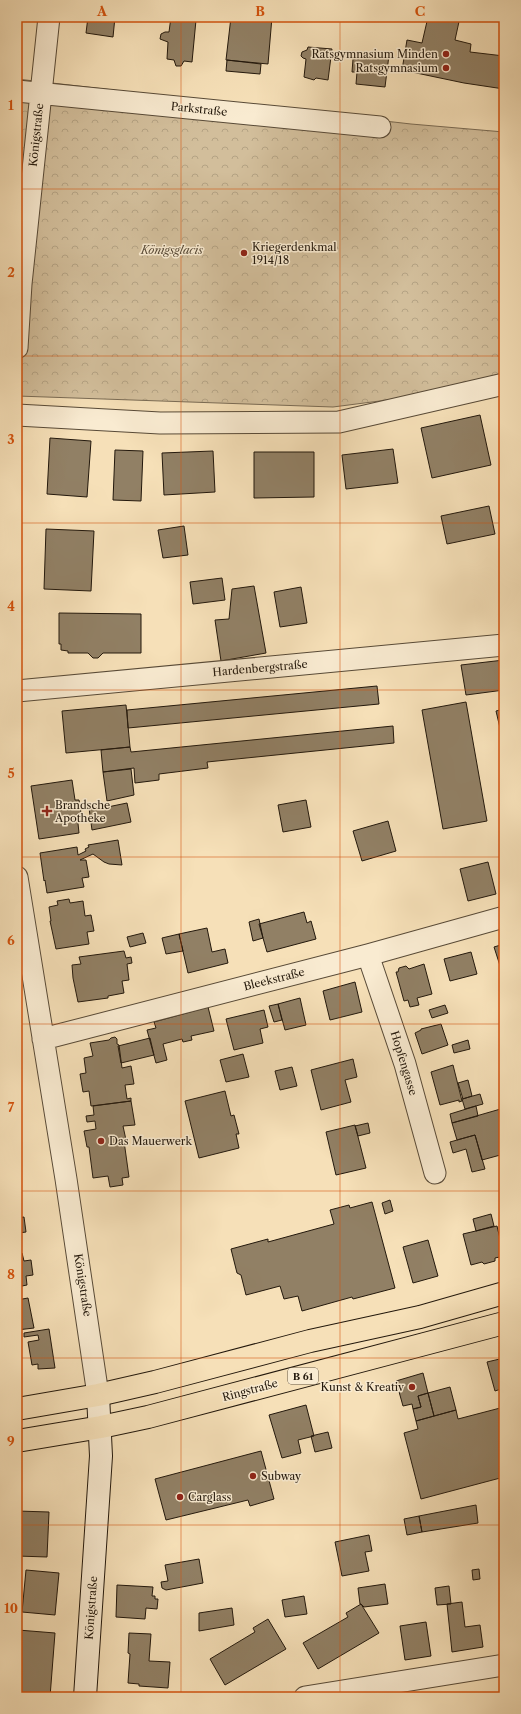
<svg xmlns="http://www.w3.org/2000/svg" width="521" height="1714" font-family="'Libre Caslon Text',serif">
	<defs>
		<pattern id="park-crowns" width="20" height="18" patternUnits="userSpaceOnUse"><rect width="20" height="18" fill="#d2be9b"/><path d="M2 6a3 3 0 1 1 6 0M12 15a3 3 0 1 1 6 0" fill="none" stroke="#b4a384"/></pattern>
	</defs>
	<rect width="100%" height="100%" fill="#f6e0b8"/>
	<filter id="stains"><feTurbulence type="fractalNoise" baseFrequency=".005" numOctaves="4"/><feColorMatrix values="0 0 0 0 .2 0 0 0 0 .09 0 0 0 0 .02 0 0 0 .5 -.17"/></filter>
	<radialGradient id="worn" r=".72"><stop offset=".6" stop-color="#630" stop-opacity="0"/><stop offset="1" stop-color="#630" stop-opacity=".3"/></radialGradient>
	<path fill="url(#park-crowns)" stroke="#7a6b54" d="M17 79 411 124 504 132V385L333 407 17 396Z"/>
	<path fill="#918065" stroke="#23180c" d="M88 17H115L113 37 86 33Z
		M171 17 196 20 192 62 184 61 181 66H176L174 60 167 59 168 42 160 39 161 34 165 32H169Z
		M231 17H272L268 64 226 60Z
		M428 17H460L455 40 471 44 470 52 504 56V89L464 83 402 70 407 40 422 43Z
		M308 47 332 49 328 80 316 78 314 80 304 77 306 59 303 58 301 56 302 52 307 50Z
		M359 52 389 55 385 87 356 84 357 72H352L353 59H359Z
		M227 60 261 64 260 74 226 71Z
		M480 415 491 465 432 478 421 428Z
		M50 438 91 441 87 497 47 494Z
		M393 449 398 483 346 489 342 455Z
		M115 450 143 451 141 501 113 500Z
		M213 451 215 492 164 495 162 453Z
		M254 452H314V497L254 498Z
		M489 506 495 534 447 544 441 516Z
		M184 526 188 555 163 558 158 530Z
		M46 529 94 531 91 591 44 589Z
		M222 578 225 600 193 604 190 582Z
		M254 586 266 653 221 661 215 620 229 619 232 589Z
		M301 587 307 623 280 627 274 592Z
		M59 613 141 614V653H103L98 658H93L88 653H68V651L61 650V644H59Z
		M504 660V690L466 695 461 665Z
		M377 686 379 704 128 728 127 710Z
		M466 702 487 821 443 829 422 710Z
		M126 705 130 747 66 753 62 711Z
		M504 709V745L496 711Z
		M393 726 394 743 207 762 208 768 159 774V780L135 783 134 768 103 772 101 750 130 747 131 752Z
		M131 769 134 795 107 801 103 772Z
		M72 780 75 800H79L81 813 77 814 79 833 39 839 31 786Z
		M306 800 311 827 283 832 278 805Z
		M127 803 131 822 92 830 89 808 93 807V810Z
		M388 821 396 851 362 861 353 831Z
		M118 840 122 865 109 864 104 862 93 854 80 860H86L89 877 82 878 84 887 47 893 45 880 44 881 40 853 77 847 78 855 86 851 85 849 89 847 88 845Z
		M488 862 496 894 468 901 460 869Z
		M69 899 70 903 83 901 85 916 91 915 94 931 87 932 89 944 56 949 50 921H51L49 907 58 905 57 901Z
		M304 912 307 923 311 921 316 939 267 952 259 924Z
		M259 919 263 938 253 941 249 922Z
		M207 928 212 952 225 949 228 963 188 973 179 934Z
		M143 933 146 943 130 947 127 937Z
		M179 934 183 951 166 954 162 938Z
		M504 944V978L494 947Z
		M124 951 126 958 131 957 132 963 127 964 129 980 122 981 124 993 108 996V998L78 1002 73 978 72 965 81 964 79 957Z
		M471 952 477 974 450 981 444 959Z
		M424 964 432 994 417 998 419 1005 410 1007 408 1000 404 1001 396 972H398L399 968 406 966 409 969Z
		M355 982 362 1012 330 1020 323 991Z
		M300 998 306 1025 285 1030 278 1004Z
		M278 1004 282 1020 274 1022 269 1006Z
		M445 1005 448 1013 432 1018 429 1010Z
		M208 1007 214 1031 191 1036 192 1040 183 1042 182 1039 163 1044 167 1060 156 1063 147 1030 156 1028 154 1022Z
		M264 1010 268 1027 260 1029 263 1043 234 1050 226 1019Z
		M441 1024 448 1045 422 1054 415 1033 421 1030V1029Z
		M115 1037 117 1039V1044L119 1045 122 1068 131 1066 134 1084 125 1085 127 1099 131 1098V1101L91 1106 89 1091 83 1092 80 1074 86 1073 84 1058 93 1056 90 1043 109 1040 111 1038Z
		M150 1038 154 1055 121 1063 118 1046Z
		M468 1040 470 1049 454 1053 452 1045Z
		M243 1054 249 1077 226 1082 220 1060Z
		M353 1059 357 1077 345 1080 351 1102 321 1110 311 1070Z
		M453 1065 462 1101 459 1102V1100L440 1105 431 1072Z
		M292 1067 297 1086 280 1090 275 1071Z
		M468 1080 472 1096 463 1099 458 1083Z
		M225 1091 231 1116 234 1115 239 1134H236L239 1148 199 1158 185 1101Z
		M480 1094 483 1104 465 1109 462 1099Z
		M131 1101 135 1125 123 1126 126 1140 124 1141 129 1177 122 1178 123 1185 110 1187 108 1176 93 1178 89 1147H87L84 1131 96 1129 95 1121 87 1122 86 1116 94 1115 93 1106Z
		M476 1106 478 1116 452 1123 450 1114Z
		M504 1108V1154L482 1160 475 1135 457 1140 452 1123Z
		M368 1123 370 1133 358 1136 355 1126Z
		M355 1125 366 1168 336 1175 326 1132Z
		M475 1135 485 1169 472 1172 466 1149 453 1153 450 1142Z
		M390 1200 393 1211 385 1214 382 1203Z
		M372 1202 395 1288 353 1299 352 1297 302 1311 298 1296 284 1299 280 1286 246 1295 241 1275 237 1273 231 1249 268 1239V1242L334 1224 330 1210 349 1205 350 1208Z
		M491 1214 494 1226 476 1231 473 1219Z
		M24 1217 26 1232 19 1233 21 1242 17 1243V1218Z
		M497 1226 504 1256 495 1258V1261L484 1264 482 1262 471 1265 463 1234Z
		M428 1240 438 1276 413 1283 403 1247Z
		M17 1253H22L24 1261 31 1260 33 1275 26 1276 27 1285 17 1287Z
		M28 1298 34 1328 17 1330V1333V1300Z
		M49 1329 55 1368 38 1369V1364L32 1365 28 1342 39 1340 38 1335 24 1337V1333Z
		M504 1358V1388L495 1391 487 1362Z
		M423 1373 428 1393 418 1396 421 1407 413 1409 412 1404 403 1406 396 1381Z
		M450 1387 456 1410 434 1416 428 1393Z
		M428 1393 434 1416 416 1421 413 1409 421 1407 418 1396Z
		M306 1405 314 1436 298 1440 301 1453 282 1458 269 1415Z
		M504 1407V1477L421 1499 404 1433 418 1429 416 1421 456 1410 458 1419Z
		M328 1432 332 1448 315 1452 311 1436Z
		M261 1451 274 1499 250 1506 248 1500 166 1520 155 1479Z
		M476 1505 478 1523 422 1532 419 1516Z
		M17 1511 49 1512 47 1557 17 1556Z
		M419 1516 422 1532 407 1535 404 1519Z
		M369 1535 372 1551 365 1552 369 1571 342 1576 335 1542Z
		M199 1559 203 1583 166 1590 162 1588 161 1582 168 1581 165 1565Z
		M479 1569 480 1579 473 1580 472 1570Z
		M26 1570 59 1573 55 1615 22 1612Z
		M385 1584 388 1604 364 1607 361 1604H360L358 1588Z
		M117 1585 153 1587 152 1596H155V1599H158L157 1609 146 1608 145 1619 116 1617Z
		M449 1586 451 1604 437 1605 435 1588Z
		M304 1596 307 1614 285 1617 282 1600Z
		M462 1602 465 1627 480 1625 483 1647 452 1652 447 1604Z
		M361 1604 379 1633 318 1669 303 1643 348 1617 346 1613Z
		M232 1608 234 1625 199 1631V1613Z
		M504 1609V1633L500 1610Z
		M268 1619 286 1649 225 1685 210 1659 255 1632 253 1628Z
		M426 1622 431 1656 405 1660 400 1626Z
		M18 1630 55 1633 50 1697H17Z
		M129 1633 151 1634 149 1661 170 1662 168 1688 139 1686V1684L128 1683 130 1654 128 1653Z"/>
	<g fill="none" stroke-linecap="round" stroke-linejoin="round">
		<defs>
			<path id="minor" d="M17 91 380 127
				M17 348 21 284 49 17
				M17 415 160 423 339 422 504 384
				M17 691 504 645
				M17 877 66 1179 98 1395
				M368 955 405 1064 435 1173
				M43 1039 368 955 504 917
				M305 1697 504 1665"/>
			<path id="secondary" d="M85 1697 101 1456 98 1395"/>
			<path id="primary" d="M17 1409 98 1395 155 1382 310 1341 420 1317 504 1293
				M17 1441 101 1427 148 1417 504 1323"/>
		</defs>
		<use href="#minor" stroke="#584a37" stroke-width="23"/>
		<use href="#secondary" stroke="#23180c" stroke-width="24"/>
		<use href="#primary" stroke="#23180c" stroke-width="24"/>
		<use href="#minor" stroke="#f9ebd1" stroke-width="21"/>
		<use href="#secondary" stroke="#f9ebd1" stroke-width="22"/>
		<use href="#primary" stroke="#f6e0b8" stroke-width="22"/>
	</g>
	<path fill="none" stroke="#d4520c" stroke-width="1" stroke-opacity="0.55" d="M181 17V1697M340 17V1697M17 189H504M17 356H504M17 523H504M17 690H504M17 857H504M17 1024H504M17 1191H504M17 1358H504M17 1525H504"/>
	<g fill="#8f2418" stroke="#f9ebd1" stroke-width="1.5">
		<circle cx="446" cy="54" r="4"/>
		<circle cx="446" cy="68" r="4"/>
		<circle cx="244" cy="253" r="4"/>
		<path d="M45 805h4v4h4v4h-4v4h-4v-4h-4v-4h4z"/>
		<circle cx="101" cy="1141" r="4"/>
		<circle cx="412" cy="1387" r="4"/>
		<circle cx="253" cy="1476" r="4"/>
		<circle cx="180" cy="1497" r="4"/>
	</g>
	<g text-anchor="middle" stroke-width="3" stroke-linejoin="round" paint-order="stroke">
		<rect fill="#f9ebd1" stroke="#635747" stroke-width="1" x="288" y="1368" width="30" height="16" rx="3"/>
		<g font-size="10" font-weight="bold" fill="#23180c">
			<text x="303" y="1380">B 61</text>
		</g>
		<g font-size="11" fill="#23180c" stroke="#f9ebd1" text-anchor="start">
			<text x="438" y="58" text-anchor="end">Ratsgymnasium Minden</text>
			<text x="438" y="72" text-anchor="end">Ratsgymnasium</text>
			<text x="252" y="251">Kriegerdenkmal<tspan x="252" dy="13">1914/18</tspan></text>
			<text x="55" y="809">Brandsche<tspan x="55" dy="13">Apotheke</tspan></text>
			<text x="109" y="1145">Das Mauerwerk</text>
			<text x="404" y="1391" text-anchor="end">Kunst &amp; Kreativ</text>
			<text x="261" y="1480">Subway</text>
			<text x="188" y="1501">Carglass</text>
		</g>
		<g font-size="11" fill="#23180c" stroke="#f9ebd1">
			<text transform="translate(199 109) rotate(6)" y="4">Parkstraße</text>
			<text transform="translate(36 135) rotate(-84)" y="4">Königstraße</text>
			<text transform="translate(260 668) rotate(-5)" y="4">Hardenbergstraße</text>
			<text transform="translate(274 979) rotate(-14)" y="4">Bleekstraße</text>
			<text transform="translate(404 1063) rotate(73)" y="4">Hopfengasse</text>
			<text transform="translate(83 1285) rotate(81)" y="4">Königstraße</text>
			<text transform="translate(250 1390) rotate(-15)" y="4">Ringstraße</text>
			<text transform="translate(91 1608) rotate(-86)" y="4">Königstraße</text>
		</g>
		<g font-size="11" font-style="italic" fill="#584a37" stroke="#f9ebd1">
			<text x="172" y="254">Königsglacis</text>
		</g>
	</g>
	<rect width="521" height="1714" fill="none" stroke="#f6e0b8" stroke-width="44"/>
	<rect x="22" y="22" width="477" height="1670" fill="none" stroke="#d4520c" stroke-width="1.5"/>
	<g font-size="13" text-anchor="middle" font-weight="bold" fill="#d4520c">
		<text x="102" y="16">A</text>
		<text x="260" y="16">B</text>
		<text x="420" y="16">C</text>
		<text x="11" y="110">1</text>
		<text x="11" y="277">2</text>
		<text x="11" y="444">3</text>
		<text x="11" y="611">4</text>
		<text x="11" y="778">5</text>
		<text x="11" y="945">6</text>
		<text x="11" y="1112">7</text>
		<text x="11" y="1279">8</text>
		<text x="11" y="1446">9</text>
		<text x="11" y="1613">10</text>
	</g>
	<rect width="100%" height="100%" filter="url(#stains)"/>
	<rect width="100%" height="100%" fill="url(#worn)"/>
</svg>
